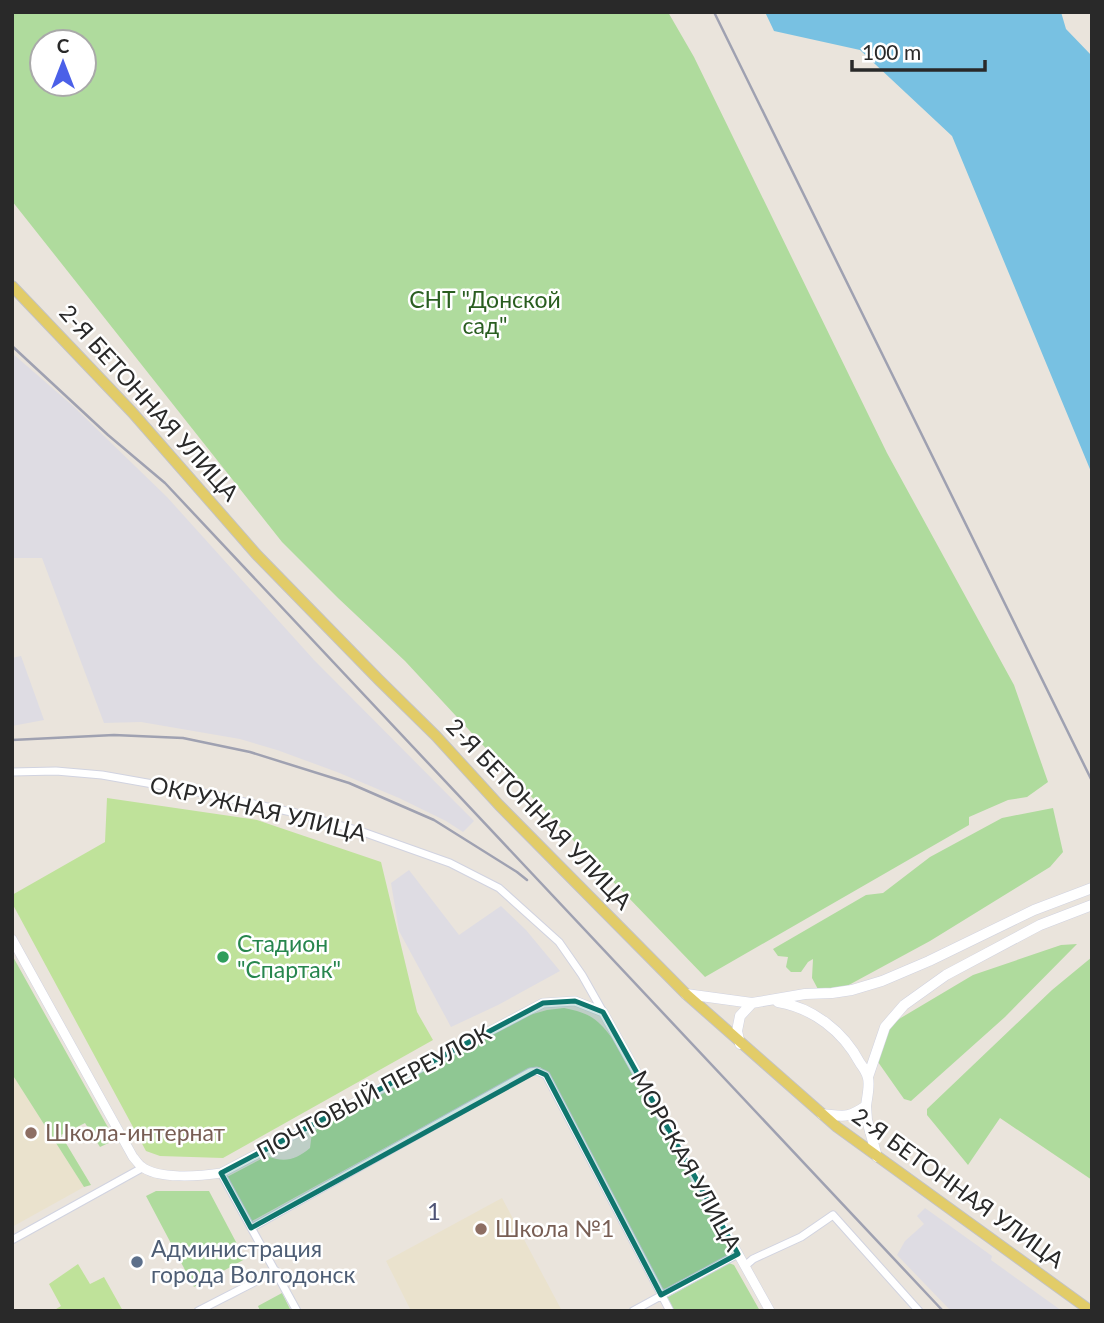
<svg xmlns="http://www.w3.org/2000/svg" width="1104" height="1323" font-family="Lato,sans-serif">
	<rect width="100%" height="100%" fill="#eae4dc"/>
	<path fill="#dedce3" d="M12 353 73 406 167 497 314 660 474 821 463 832 446 821 399 798 337 772 277 750 240 739 141 722 104 723 42 558H12Z
		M21 656 44 720 12 726V658Z
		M409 870 459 935 501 906 526 930 560 971 498 1005 451 1027 399 931 391 883Z
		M925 1208 992 1256 991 1260 1062 1311H951L897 1255 905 1241 924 1224 917 1216Z"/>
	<path fill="#eae2cd" d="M12 1074 84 1187 12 1227Z
		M502 1198 562 1311H411L386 1261Z"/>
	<path fill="#afdb9d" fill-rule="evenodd" d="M12 12H668L694 57 887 453 1014 685 1048 782 1027 797 1008 800 969 817V825L705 977 520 785 405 661 338 598 282 542 12 201ZM84 42V84H42V42Z
		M1053 808 1063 852 1050 867 930 941 834 993 828 988 820 993 812 978 813 959 808 962 801 972H791L786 967 788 957 778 956 773 949 866 895 883 893 930 857 1002 818Z
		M1077 944 1005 1017 911 1101 904 1099 878 1062 875 1041 899 1019 973 975 1061 945Z
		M12 955 115 1140 100 1147 85 1123 61 1135 91 1185 84 1187 12 1074Z
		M1092 957V1180L1000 1118 968 1165 927 1115V1109L1052 990Z
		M564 1008C589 1013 597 1018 612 1038L729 1250 728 1256 665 1289 661 1288 549 1074 540 1067 530 1068 252 1221 227 1177 267 1156C284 1163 296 1160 310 1148L312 1132 526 1016 547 1010Z
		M156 1191H209L245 1259 194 1287 146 1196Z
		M729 1263 734 1265 760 1311H671L666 1299 668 1297Z
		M282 1293 291 1311H260L258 1306Z"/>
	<path fill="#bfe29a" d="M107 798 257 820 381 862 417 1012 433 1040 223 1158 160 1156 146 1151 12 903V895L105 842Z
		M78 1264 90 1284 104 1277 123 1311H53L61 1306 49 1284Z"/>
	<path fill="#78c1e2" d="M765 12H1061L1066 29 1092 56V474L952 136 860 50 774 31Z"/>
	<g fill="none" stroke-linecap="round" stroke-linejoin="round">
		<defs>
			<path id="minor" d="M12 772 56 771 102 775 198 792 296 813 360 831 450 863 499 888 559 942 582 975 603 1012
				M221 1173 297 1311
				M251 1228 530 1072 537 1071 546 1075 670 1311
				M12 1240 142 1168
				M745 1266 753 1259 801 1237 833 1215 919 1311
				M198 1311 276 1271
				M633 1311 738 1254"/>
			<path id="tertiary" d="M12 939 133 1157C136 1160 138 1164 141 1166 157 1180 201 1176 221 1173L543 1003 575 1001 603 1012 770 1311"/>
			<path id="secondary" d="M686 994 752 1003
				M778 1002C813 1008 843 1031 860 1063 863 1067 867 1073 868 1078 870 1086 867 1097 866 1106 847 1119 844 1116 822 1114
				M740 1044 737 1031 740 1016 752 1003 805 994 832 993 852 990 882 981 929 961 1034 910 1092 888
				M868 1077 885 1027 904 1005 946 975 1040 925 1092 905
				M866 1106 867 1120 877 1157"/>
			<path id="primary" d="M12 286 132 412 257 555 379 680 436 736 499 805 686 994 837 1127 1091 1311"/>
		</defs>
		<use href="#minor" stroke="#d1d3e0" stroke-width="9"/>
		<use href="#tertiary" stroke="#d1d3e0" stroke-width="10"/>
		<use href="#secondary" stroke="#d1d3e0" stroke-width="11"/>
		<use href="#primary" stroke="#c3c3c3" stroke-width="12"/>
		<use href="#minor" stroke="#fff" stroke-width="7"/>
		<use href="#tertiary" stroke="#fff" stroke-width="9"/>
		<use href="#secondary" stroke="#fff" stroke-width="10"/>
		<use href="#primary" stroke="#e2cc68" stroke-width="10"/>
		<path stroke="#9fa1b1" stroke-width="2.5" d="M714 12 1092 781
			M12 346 108 435 165 483 943 1311
			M12 740 114 735 183 738 250 752 349 783 434 820 517 872 527 880"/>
	</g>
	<path fill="#0f766e" fill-opacity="0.2" stroke="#0f766e" stroke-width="5" stroke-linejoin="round" d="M575 1001 603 1012 738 1254 661 1295 546 1075 537 1071 251 1228 221 1173 543 1003Z"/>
	<circle fill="#2e9e5b" stroke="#fff" stroke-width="2.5" cx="223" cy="957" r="7"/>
	<g fill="#8d6e63" stroke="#fff" stroke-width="2.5">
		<circle cx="31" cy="1133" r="7"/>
		<circle cx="481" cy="1229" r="7"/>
	</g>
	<circle fill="#5c6f8a" stroke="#fff" stroke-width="2.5" cx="137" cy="1262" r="7"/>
	<g text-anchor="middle" stroke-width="5" stroke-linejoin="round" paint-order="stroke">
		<g font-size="23" fill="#2a5e20" stroke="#fff">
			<text x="485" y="308">СНТ "Донской<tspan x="485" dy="26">сад"</tspan></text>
		</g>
		<g font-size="23" fill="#292929" stroke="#fff">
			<text transform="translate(149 403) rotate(48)" y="8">2-Я БЕТОННАЯ УЛИЦА</text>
			<text transform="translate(258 809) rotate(13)" y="8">ОКРУЖНАЯ УЛИЦА</text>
			<text transform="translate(539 814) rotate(46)" y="8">2-Я БЕТОННАЯ УЛИЦА</text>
			<text transform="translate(374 1092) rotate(-28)" y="8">ПОЧТОВЫЙ ПЕРЕУЛОК</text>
			<text transform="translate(686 1161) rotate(61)" y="8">МОРСКАЯ УЛИЦА</text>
			<text transform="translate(958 1188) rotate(36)" y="8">2-Я БЕТОННАЯ УЛИЦА</text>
		</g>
		<g font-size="23" fill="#27864d" stroke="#fff" text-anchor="start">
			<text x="237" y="952">Стадион<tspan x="237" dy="26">"Спартак"</tspan></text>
		</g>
		<g font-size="23" fill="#785e54" stroke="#fff" text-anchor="start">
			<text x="45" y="1141">Школа-интернат</text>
			<text x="495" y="1237">Школа №1</text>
		</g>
		<g font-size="23" fill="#4e5e75" stroke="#fff" text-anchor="start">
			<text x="151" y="1257">Администрация<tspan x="151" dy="26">города Волгодонск</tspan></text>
		</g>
		<g font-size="24" letter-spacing="2" fill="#4e5375" stroke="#fff">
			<text x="435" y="1220">1</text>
		</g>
	</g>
	<rect width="1104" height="1323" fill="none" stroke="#292929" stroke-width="28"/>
	<g transform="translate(63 63)"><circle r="33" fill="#ffffff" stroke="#a9a9a9" stroke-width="2"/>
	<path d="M0-5L12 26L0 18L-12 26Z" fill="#4b60e8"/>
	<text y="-10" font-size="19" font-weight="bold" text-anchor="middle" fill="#292929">С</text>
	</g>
	<path d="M852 60v10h133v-10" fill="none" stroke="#292929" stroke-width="3.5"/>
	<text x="862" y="60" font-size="21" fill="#292929" stroke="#ffffff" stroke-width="5" paint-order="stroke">100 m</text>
</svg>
